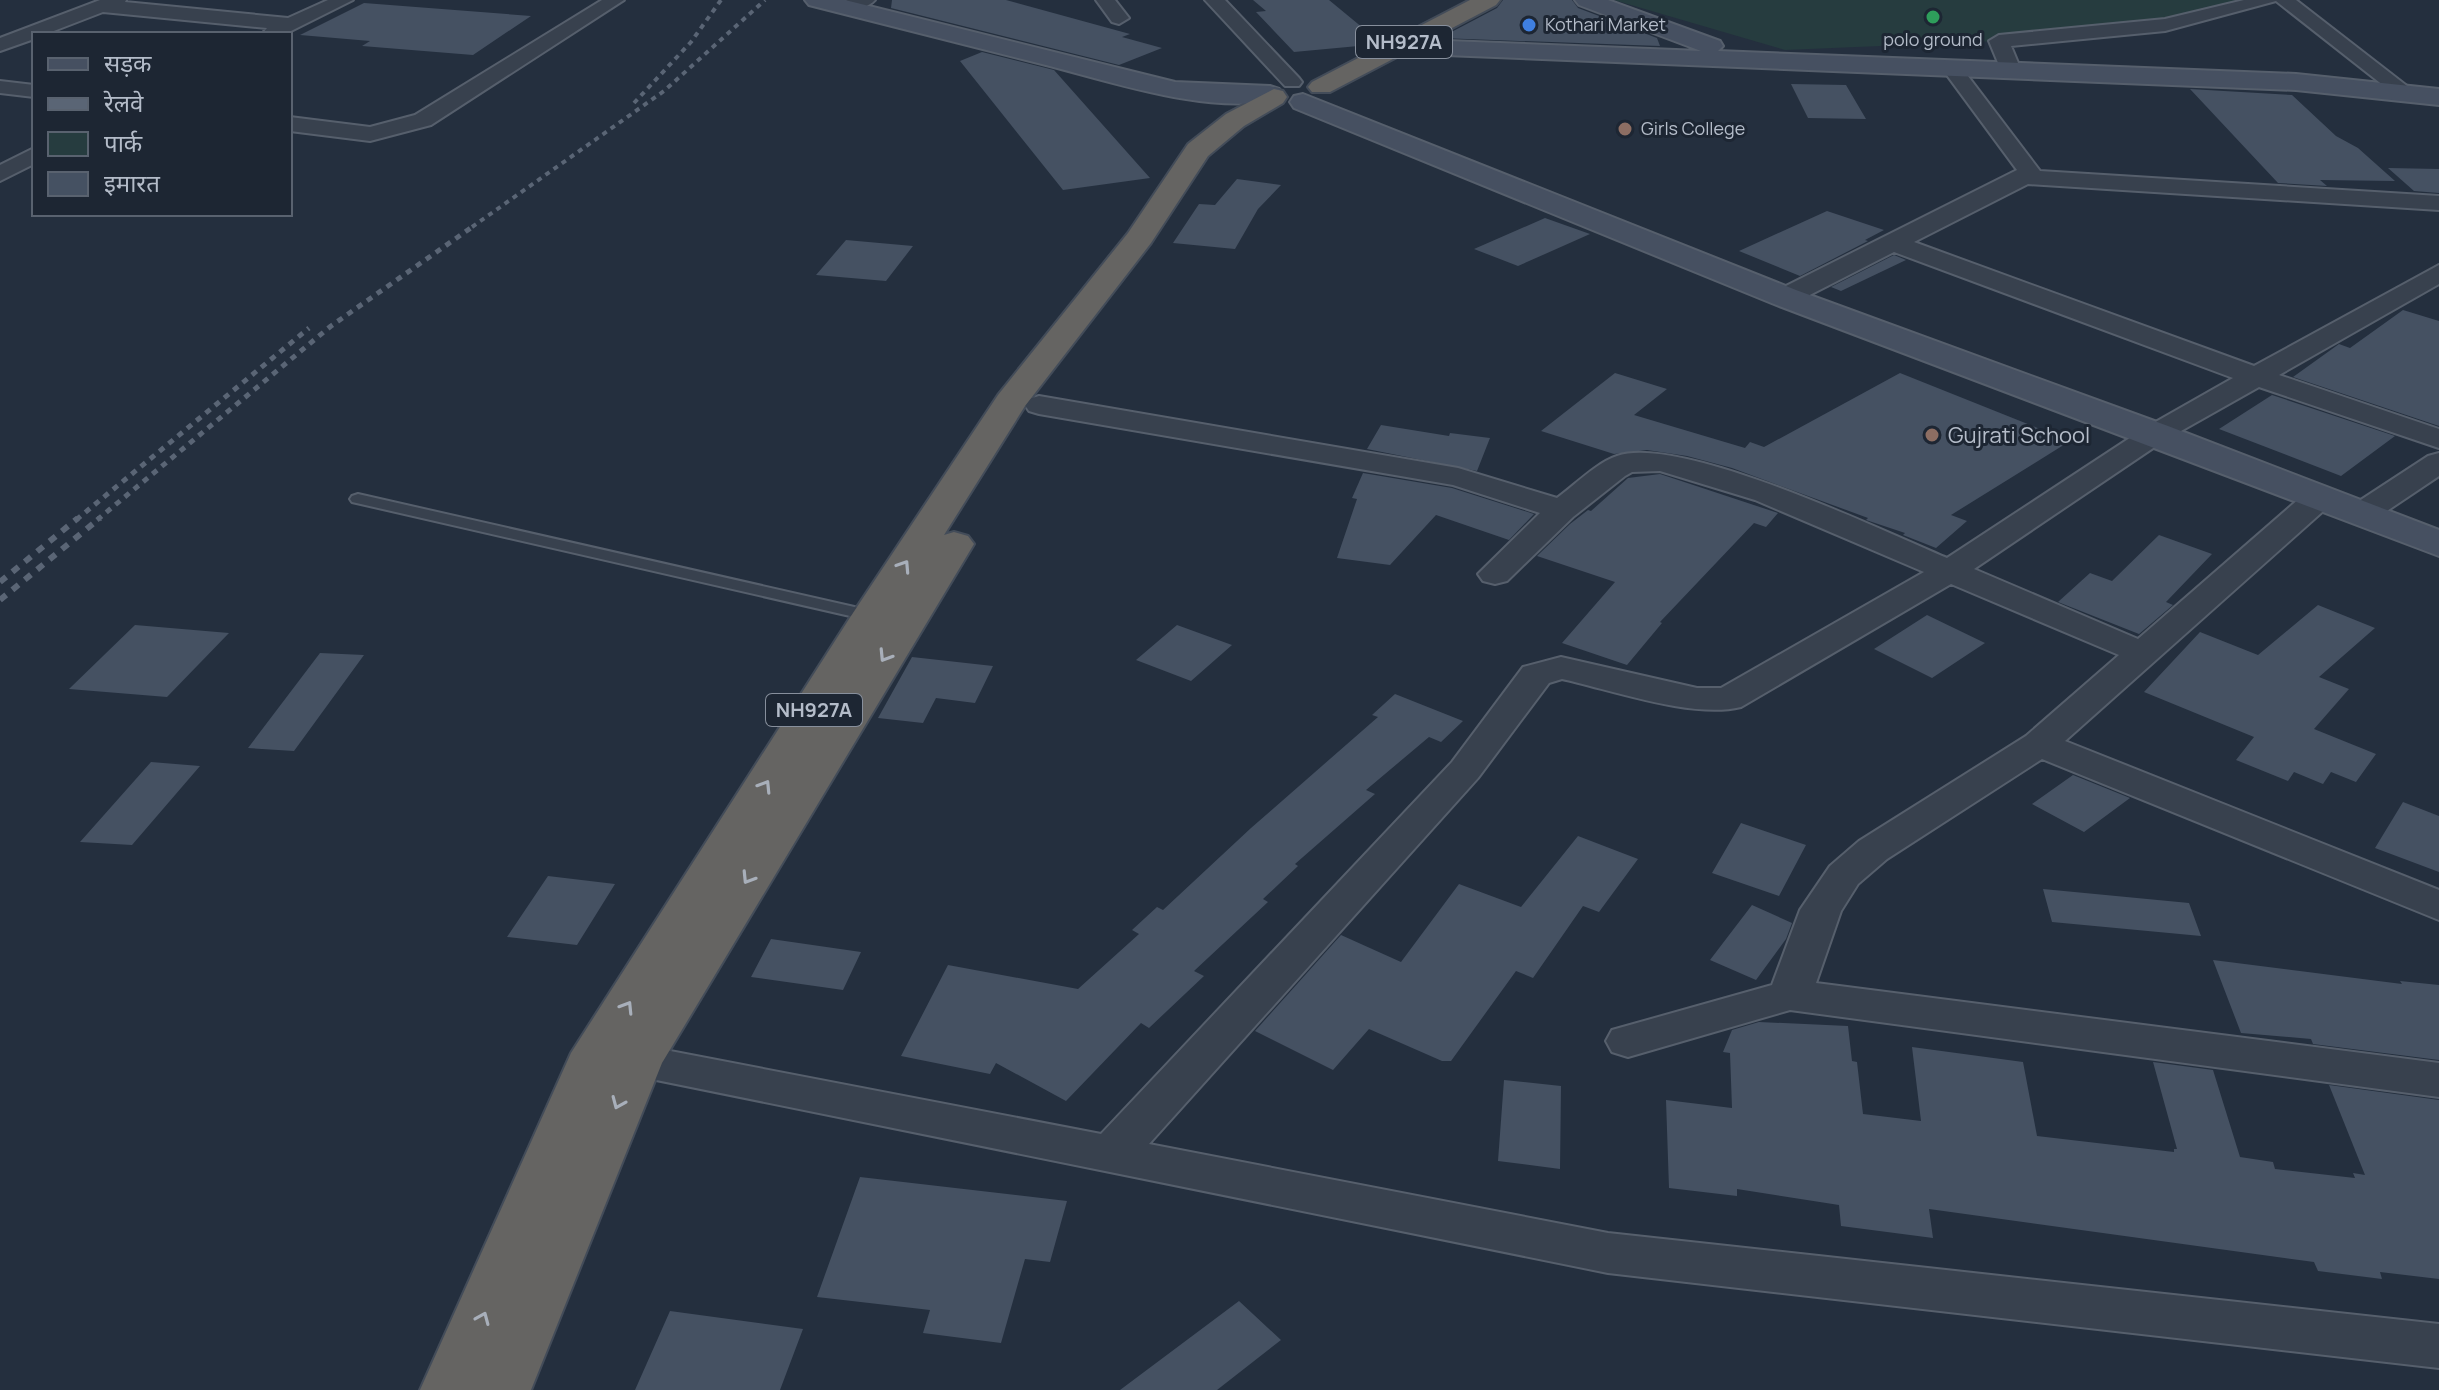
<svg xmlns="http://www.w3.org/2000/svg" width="2439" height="1390" font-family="Manrope,'Noto Sans Devanagari',sans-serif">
	<rect width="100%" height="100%" fill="#242f3e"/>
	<path fill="#263c3f" d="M1614 0H2238L2196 18 1999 41 1785 50Z"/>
	<path fill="#455162" d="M892 0H1006L1130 34 1122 37 1162 48 1119 65 891 8Z
		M1253 0H1329L1369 33 1355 31 1369 45 1294 52 1256 12 1266 11Z
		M1503 0H1572L1578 8 1657 38 1660 46 1440 38 1497 8Z
		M364 3 531 16 473 55 362 46 370 41 300 35Z
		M982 52 1054 70 1150 178 1063 190 960 61Z
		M1791 84 1846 85 1866 119 1808 118Z
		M2190 89 2292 95 2336 136 2358 148 2395 181 2320 180 2327 186 2278 183Z
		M2388 168 2439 169V193L2414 191Z
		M1237 179 1281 185 1258 209 1235 249 1173 243 1199 204 1215 205Z
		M1827 211 1884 230 1865 240 1868 241 1800 276 1739 251Z
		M1545 218 1590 234 1518 266 1474 249Z
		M846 240 913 246 886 281 816 275Z
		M1894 255 1906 260 1841 291 1831 287Z
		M2403 310 2439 321V426L2293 377 2339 344 2350 348Z
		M1615 373 1667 389 1634 415 1745 448 1750 442 1764 447 1900 373 2070 441 1951 515 1967 521 1936 548 1903 535 1905 533 1866 520 1868 518 1732 468 1687 456 1647 450 1614 454 1541 431Z
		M2272 395 2395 436 2341 476 2219 429Z
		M1381 425 1449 436 1450 433 1490 438 1477 471 1367 449Z
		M1363 473 1452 488 1534 514 1509 540 1436 515 1390 565 1337 558 1357 499 1352 498Z
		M1660 474 1778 513 1766 527 1754 523 1660 622 1662 623 1627 665 1562 643 1615 582 1537 556 1570 524 1588 510 1591 511 1628 478Z
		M2159 535 2212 554 2166 602 2173 605 2139 634 2058 602 2090 573 2112 581Z
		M2318 605 2375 628 2319 677 2349 689 2314 729 2376 754 2356 782 2331 772 2323 784 2294 772 2288 781 2236 760 2254 737 2144 692 2200 632 2258 655Z
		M1927 615 1985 643 1932 678 1874 649Z
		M135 625 229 633 167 697 69 689Z
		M1177 625 1232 645 1191 681 1136 660Z
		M320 653 364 655 294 751 248 748Z
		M912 657 993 666 975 703 936 698 923 723 878 718Z
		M1395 694 1463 721 1441 742 1429 737 1366 790 1375 794 1295 864 1298 866 1263 899 1268 902 1194 971 1204 976 1149 1028 1141 1023 1066 1101 996 1063 990 1074 901 1056 948 965 1078 989 1139 934 1132 930 1157 907 1163 910 1251 828 1378 717 1372 715Z
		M151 762 200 766 132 845 80 842Z
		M2073 775 2130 798 2084 832 2032 804Z
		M2403 802 2439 816V872L2375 848Z
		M1741 823 1806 845 1779 896 1712 873Z
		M1578 836 1638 859 1599 912 1583 906 1533 978 1516 971 1451 1061H1442L1369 1029 1333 1070 1255 1031 1341 935 1401 962 1459 884 1521 907Z
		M548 876 615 884 577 945 507 937Z
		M2043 889 2189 903 2201 936 2052 922Z
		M1752 905 1792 923 1786 939 1756 980 1710 960Z
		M771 939 861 952 843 990 751 977Z
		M2213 960 2402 984 2400 981 2439 985V1060L2313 1044 2311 1039 2241 1033Z
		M1759 1022 1848 1026 1852 1061 1857 1062 1863 1114 1921 1121 1912 1047 2023 1062 2037 1136 2174 1152V1149H2177L2153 1062 2213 1070 2240 1157 2273 1162 2275 1169 2355 1178 2353 1173 2365 1175 2329 1085 2439 1100V1279L2380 1272 2382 1279 2318 1271 2314 1262 1929 1209 1933 1238 1841 1226 1839 1205 1737 1189V1196L1669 1188 1666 1100 1732 1108 1730 1053 1723 1052 1732 1030Z
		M1504 1080 1561 1086 1560 1169 1498 1161Z
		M860 1177 1067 1201 1050 1262 1025 1259 1001 1343 923 1333 930 1310 817 1297Z
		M1239 1301 1281 1340 1217 1390H1120Z
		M670 1311 803 1329 780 1390H635Z"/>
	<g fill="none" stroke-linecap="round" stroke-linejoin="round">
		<defs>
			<path id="service" d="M358 494 872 611 881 616 872 621 352 502 350 499 352 496Z"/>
			<path id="minor" d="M100 0H126L125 2 288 18 328 0H353L285 34H262L267 28 103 12 46 34H34V39L0 51V38Z
				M602 0H624L431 125 370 141 290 131V117L370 127 415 115Z
				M847 0H875C868 8 848 14 837 11L835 7Z
				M1096 0H1115L1129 18 1119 24 1112 22Z
				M1205 0H1225L1299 78 1302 82 1299 86H1285Z
				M2244 0H2296L2416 93 2412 97H2398L2276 1 2165 31 2011 46 2021 70 2011 76 2001 70 1989 41 1999 35 2165 19Z
				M1951 61 1958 63 2040 171 2439 196V210L2028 184 1914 242 2254 366 2439 265V284L2279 375 2439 429V448L2259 387 2165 440 1974 569 2138 639 2308 491 2319 489 2330 491 2335 498 2330 505 2065 741 2439 890V920L2042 759 1887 859 1858 884 1841 911 1816 983 2439 1063V1097L1790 1010 1628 1057 1612 1052 1606 1041 1612 1030 1772 985 1800 910 1830 866 1859 841 2026 736 2119 655 1951 584 1741 707C1692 719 1612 690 1562 679L1549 683 1478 778 1149 1144 1608 1233 2439 1324V1368L1608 1273 597 1068 591 1056 597 1044 613 1040 1101 1134 1452 762 1523 667 1561 657 1697 688H1721L1924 572 1755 500 1660 471 1632 472 1625 476 1573 517 1507 581 1495 584 1483 581 1478 574 1540 513 1453 485 1039 414 1029 411 1025 405 1029 399 1039 396 1458 468 1557 498C1575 485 1596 463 1617 456 1680 434 1881 530 1947 558L2145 428 2233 378 1894 252 1794 303H1776L1772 297 1776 291 2017 170 1941 67Z
				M0 81 34 85V97L0 93Z
				M34 148V164L0 181V165Z
				M2439 453V476L2372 521 2361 523 2350 521 2345 514 2350 507 2428 456Z"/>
			<path id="secondary" d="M805 0H845L1175 82 1270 86 1279 89 1283 94 1279 99C1212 116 1112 82 1046 65 967 45 888 25 809 5Z
				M1575 0H1608L1720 41 1723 46 1718 51 2296 74 2439 89V105L2296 90 1396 53 1387 51 1384 46 1387 41 1396 39 1701 51 1579 5Z
				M1303 94 1796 290 2168 426 2439 530V556L1774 304 1294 108 1290 102 1294 96Z"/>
			<path id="trunk" d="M1470 0H1500L1496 5 1330 92H1312L1308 87 1312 82Z
				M1274 89 1283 91 1287 97 1283 103 1244 126 1208 156 1151 243 1025 406 944 535 954 532 968 536 974 544 662 1063 531 1390H420L571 1053 851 616 998 395 1128 233 1188 144 1226 114Z"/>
		</defs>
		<use href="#service" stroke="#565f6c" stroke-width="4"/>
		<use href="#minor" stroke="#565f6c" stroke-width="4"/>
		<use href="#secondary" stroke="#565f6c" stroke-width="4"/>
		<use href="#trunk" stroke="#434c59" stroke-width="4"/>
		<use href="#service" fill="#38414e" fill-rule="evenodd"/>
		<use href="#minor" fill="#38414e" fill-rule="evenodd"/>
		<use href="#secondary" fill="#465061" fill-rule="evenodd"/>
		<use href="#trunk" fill="#656462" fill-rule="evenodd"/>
		<path stroke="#5a6575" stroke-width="4" stroke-dasharray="5 5" stroke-linecap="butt" d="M634 103 691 42 721 0
			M472 227 664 91 765 0"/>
		<path stroke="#5a6575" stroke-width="5" stroke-dasharray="6 6" stroke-linecap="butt" d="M76 520 309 328
			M97 520 331 326 475 225"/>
		<path stroke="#5a6575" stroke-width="6" stroke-dasharray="8 8" stroke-linecap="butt" d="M0 582 78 518
			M0 600 100 518"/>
	</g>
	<defs><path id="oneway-chevron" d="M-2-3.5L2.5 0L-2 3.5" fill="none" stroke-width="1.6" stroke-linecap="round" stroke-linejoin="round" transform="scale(2)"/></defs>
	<g stroke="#a8afba">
		<use href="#oneway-chevron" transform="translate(904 566) rotate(-57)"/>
		<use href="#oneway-chevron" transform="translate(885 656) rotate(122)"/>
		<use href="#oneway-chevron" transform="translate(765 786) rotate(-58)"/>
		<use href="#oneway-chevron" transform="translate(748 878) rotate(122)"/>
		<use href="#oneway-chevron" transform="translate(627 1007) rotate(-58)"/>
		<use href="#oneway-chevron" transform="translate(618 1103) rotate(113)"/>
		<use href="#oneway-chevron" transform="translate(483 1318) rotate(-67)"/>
	</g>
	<circle fill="#2e9e5b" stroke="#1d2633" stroke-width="3" cx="1933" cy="17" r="8"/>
	<circle fill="#3f7fe0" stroke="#1d2633" stroke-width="3" cx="1529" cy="25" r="8"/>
	<g fill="#8d6e63" stroke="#1d2633" stroke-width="3">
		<circle cx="1625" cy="129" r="8"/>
		<circle cx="1932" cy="435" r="8"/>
	</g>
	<g text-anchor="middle" stroke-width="6" stroke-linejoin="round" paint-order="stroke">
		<g font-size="18" fill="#b4bcc9" stroke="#1d2633" text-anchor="start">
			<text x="1545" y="31">Kothari Market</text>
			<text x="1933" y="46" text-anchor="middle">polo ground</text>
			<text x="1641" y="135">Girls College</text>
		</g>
		<g fill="#1d2633" stroke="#878f9c" stroke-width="2">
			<rect x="1356" y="26" width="96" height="32" rx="6"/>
			<rect x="766" y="694" width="96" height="32" rx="6"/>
		</g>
		<g font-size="20" font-weight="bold" fill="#b4bcc9">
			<text x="1404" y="49">NH927A</text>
			<text x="814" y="717">NH927A</text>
		</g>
		<g font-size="22" fill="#b4bcc9" stroke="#1d2633" text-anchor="start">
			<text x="1948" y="443">Gujrati School</text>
		</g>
	</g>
	<rect x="32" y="32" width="260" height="184" fill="#1d2633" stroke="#59626f" stroke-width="2"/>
	<rect x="48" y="58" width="40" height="12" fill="#465061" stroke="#59626f" stroke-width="2"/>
	<text x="104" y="72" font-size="24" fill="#b4bcc9">सड़क</text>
	<rect x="48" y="98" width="40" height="12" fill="#5a6575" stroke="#59626f" stroke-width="2"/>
	<text x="104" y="112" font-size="24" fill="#b4bcc9">रेलवे</text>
	<rect x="48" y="132" width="40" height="24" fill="#263c3f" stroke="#59626f" stroke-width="2"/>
	<text x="104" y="152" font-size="24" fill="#b4bcc9">पार्क</text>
	<rect x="48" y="172" width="40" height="24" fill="#455162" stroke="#59626f" stroke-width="2"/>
	<text x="104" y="192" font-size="24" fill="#b4bcc9">इमारत</text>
</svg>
